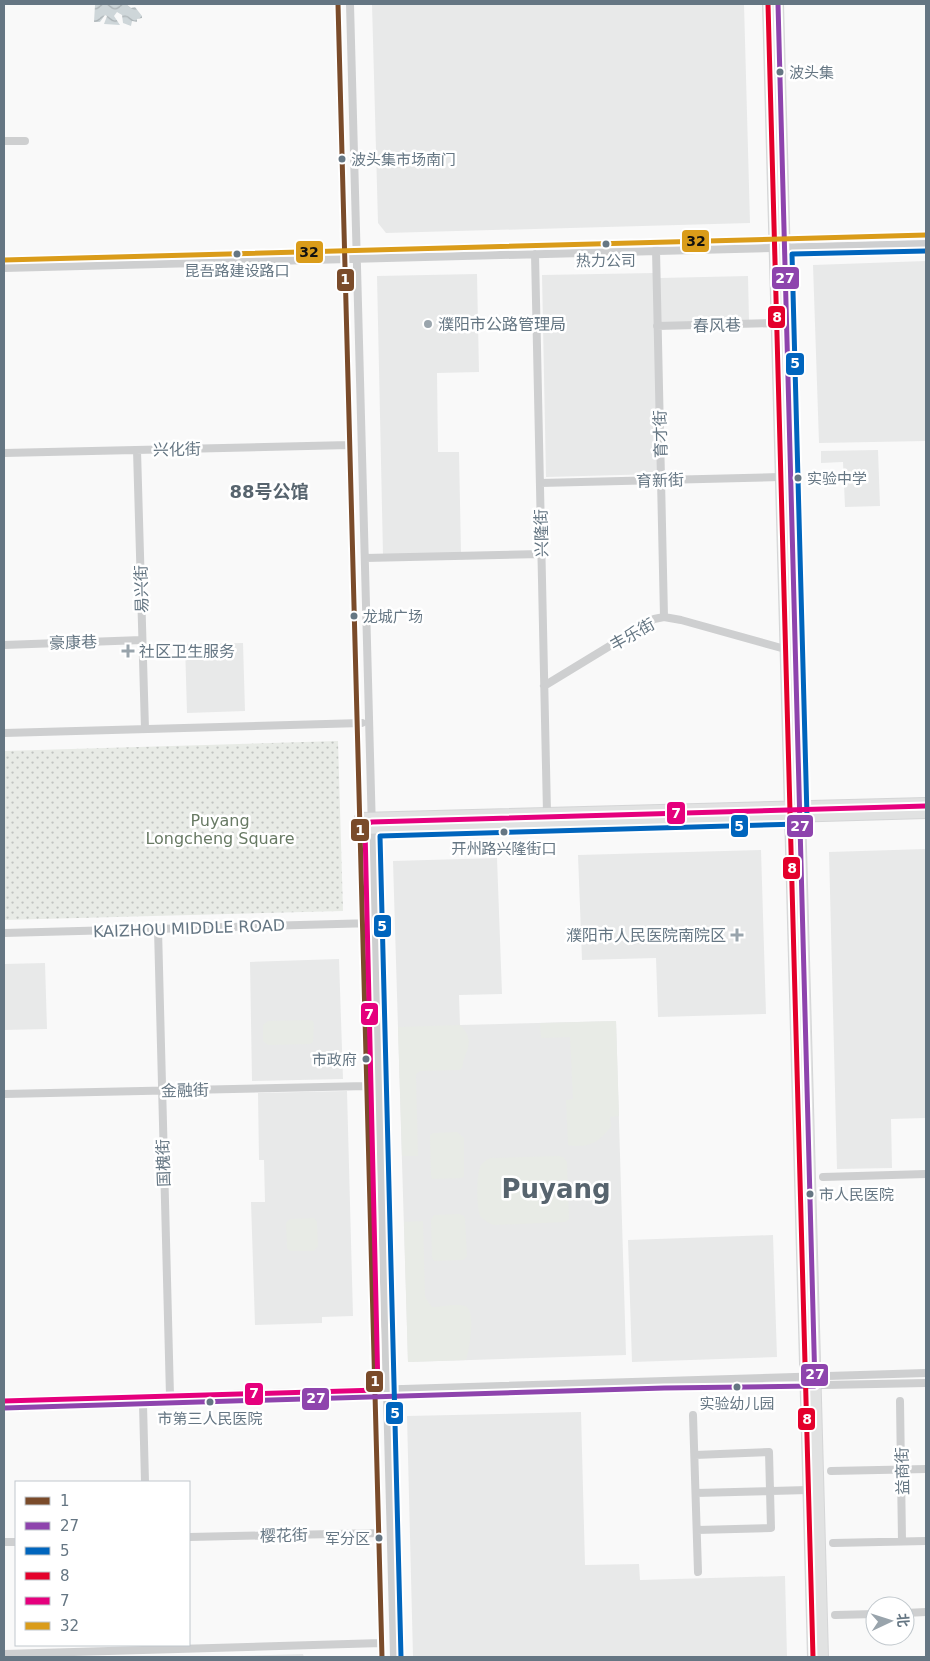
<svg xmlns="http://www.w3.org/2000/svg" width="930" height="1661" font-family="'DejaVu Sans','Noto Sans SC',sans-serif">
	<defs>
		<pattern id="park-dots" width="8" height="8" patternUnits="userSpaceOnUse" patternTransform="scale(1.25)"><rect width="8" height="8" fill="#e8ebe6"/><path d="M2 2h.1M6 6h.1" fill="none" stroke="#c0c3c0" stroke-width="1.8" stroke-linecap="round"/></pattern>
		<pattern id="water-waves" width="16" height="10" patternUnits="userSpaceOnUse" patternTransform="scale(1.25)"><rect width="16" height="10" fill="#ced6d9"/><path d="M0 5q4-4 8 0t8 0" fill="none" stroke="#abb2b5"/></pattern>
	</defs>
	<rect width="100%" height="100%" fill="#f9f9f9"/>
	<path fill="#e8e9e9" d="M372 4H744L750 223 386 233 378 223Z
		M926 261V441L819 443 813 265Z
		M654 273 658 474 546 477 542 275Z
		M477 274 479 372 437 373 438 452H459L461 553 383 555 377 276Z
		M748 276 749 321 661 323 660 278Z
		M878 450 880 506 845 507 843 462 821 463V451Z
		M243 643 245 711 187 713 185 644Z
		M926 849V1118L891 1119 892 1168 837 1169 829 852Z
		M761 850 766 1014 658 1017 656 958 582 960 578 855Z
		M497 858 502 994 459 995 460 1025 616 1021 626 1355 408 1362 393 861Z
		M339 959 343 1079 252 1081 250 962Z
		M45 963 47 1029 4 1030V964Z
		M347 1091 353 1316 322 1317V1323L255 1325 251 1202H265L264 1160H259L258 1093Z
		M773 1235 777 1357 632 1362 628 1240Z
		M581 1412 585 1565 639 1564 640 1580 785 1576 787 1657H413L407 1416Z
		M303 1654 304 1657H201Z"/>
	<path fill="#e8ebe6" d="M309 1020 313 1021 314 1024 313 1042 310 1044 268 1045 263 1041V1025L268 1021Z
		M616 1021 619 1116 610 1117 611 1127C598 1142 589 1149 568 1145L566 1100 573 1099 570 1037 541 1038 540 1023Z
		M460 1025C472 1037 470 1044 464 1059 462 1064 464 1066 460 1070L420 1071 416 1074 418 1156H402L398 1027Z
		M457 1132 464 1138V1176L462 1178 432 1179 431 1176 430 1135 433 1133Z
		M558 1156 563 1157 567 1162 569 1219 565 1222 495 1225C490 1224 485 1221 481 1217 476 1210 476 1173 481 1165 483 1162 487 1160 490 1158Z
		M458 1214 463 1215 465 1218 467 1256 463 1260 434 1261 432 1258 431 1220 434 1215Z
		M314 1218 317 1222 318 1246 314 1251H290L287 1248 286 1223 290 1219Z
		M423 1221 425 1296 428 1302 432 1307C441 1307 456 1303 465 1306 477 1311 469 1350 466 1360L408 1362 404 1222Z"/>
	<path fill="url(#park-dots)" d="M338 741 343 911 4 920V751Z"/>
	<path fill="url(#water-waves)" d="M98 4H126L131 8 135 7 142 16V18L137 19V22L132 21 131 26 123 23 122 15 117 12 114 16 120 25 104 24 107 16 105 15 100 22H94L95 5Z"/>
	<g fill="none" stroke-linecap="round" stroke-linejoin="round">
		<defs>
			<path id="major" d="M768 4 813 1657
				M778 4 823 1657
				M360 818 926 803
				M360 829 926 813"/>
		</defs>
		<use href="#major" stroke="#d5d6d7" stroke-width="12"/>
		<path stroke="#cecfd0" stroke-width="8" d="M338 4 382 1657
			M350 4 394 1657
			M4 141H25
			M656 250 664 617
			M535 254 547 813
			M4 260 926 235
			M4 268 926 244
			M657 326 777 323
			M137 450 145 729
			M4 453 350 445
			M540 483 781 477
			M365 558 541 554
			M4 645 142 640
			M544 686 654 619 664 617 681 620 785 649
			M4 733 362 723
			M158 929 170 1396
			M4 933 374 923
			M4 1094 367 1086
			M823 1177 926 1174
			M4 1401 926 1373
			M900 1401 902 1541
			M143 1404 145 1482
			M4 1408 664 1388 926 1383
			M693 1415 698 1572
			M695 1455 769 1452 771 1528 697 1530
			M831 1471 926 1469
			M696 1493 808 1490
			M189 1537 379 1533
			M4 1542H16
			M833 1543 926 1541
			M905 1613 926 1612
			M835 1615 875 1614
			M4 1654 382 1643"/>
		<use href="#major" stroke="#e1e2e2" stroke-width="10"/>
		<defs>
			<path id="bus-1" d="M338 4 382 1657"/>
			<path id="bus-2" d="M4 1408 664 1388 815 1386 778 4"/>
			<path id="bus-3" d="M401 1657 380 836 800 824 805 822 807 817 792 254 926 251"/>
			<path id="bus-4" d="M768 4 813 1657"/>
			<path id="bus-5" d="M4 1401 378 1390 365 829 368 823 372 822 926 806"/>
			<path id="bus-6" d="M4 260 926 235"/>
		</defs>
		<use href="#bus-1" stroke="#fff" stroke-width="9"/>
		<use href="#bus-2" stroke="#fff" stroke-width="9"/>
		<use href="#bus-3" stroke="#fff" stroke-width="9"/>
		<use href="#bus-4" stroke="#fff" stroke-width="9"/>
		<use href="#bus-5" stroke="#fff" stroke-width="9"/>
		<use href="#bus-6" stroke="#fff" stroke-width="9"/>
		<use href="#bus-1" stroke="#7a4b2a" stroke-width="5"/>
		<use href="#bus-2" stroke="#8e44ad" stroke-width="5"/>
		<use href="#bus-3" stroke="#0065bd" stroke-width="5"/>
		<use href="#bus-4" stroke="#e4002b" stroke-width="5"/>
		<use href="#bus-5" stroke="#e5007d" stroke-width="5"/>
		<use href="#bus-6" stroke="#da9c1a" stroke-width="5"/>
	</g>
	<g fill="#657683" stroke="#fff" stroke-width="2">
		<circle cx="780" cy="72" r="4.5"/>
		<circle cx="342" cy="159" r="4.5"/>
		<circle cx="606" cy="244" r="4.5"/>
		<circle cx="237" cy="254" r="4.5"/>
		<circle cx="798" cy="478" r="4.5"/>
		<circle cx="354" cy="616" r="4.5"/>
		<circle cx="504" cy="832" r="4.5"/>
		<circle cx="366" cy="1059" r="4.5"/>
		<circle cx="810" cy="1194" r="4.5"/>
		<circle cx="737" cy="1387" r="4.5"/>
		<circle cx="210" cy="1402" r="4.5"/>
		<circle cx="379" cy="1538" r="4.5"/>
	</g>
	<g fill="#99a4ac" stroke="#fff" stroke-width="2">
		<circle cx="428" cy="324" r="5"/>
		<path d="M125.5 643.5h5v5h5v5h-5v5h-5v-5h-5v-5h5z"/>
		<path d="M734.5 927.5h5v5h5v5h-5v5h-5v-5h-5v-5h5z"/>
	</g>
	<g text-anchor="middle" stroke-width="5" stroke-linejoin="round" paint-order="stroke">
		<g font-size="15" fill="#657683" stroke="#fff" text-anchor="start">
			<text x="789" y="78">波头集</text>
			<text x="351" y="165">波头集市场南门</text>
			<text x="606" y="266" text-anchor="middle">热力公司</text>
			<text x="237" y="276" text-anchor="middle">昆吾路建设路口</text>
			<text x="807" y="484">实验中学</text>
			<text x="363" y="622">龙城广场</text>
			<text x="504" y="854" text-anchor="middle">开州路兴隆街口</text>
			<text x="357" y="1065" text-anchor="end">市政府</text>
			<text x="819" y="1200">市人民医院</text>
			<text x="737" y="1409" text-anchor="middle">实验幼儿园</text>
			<text x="210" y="1424" text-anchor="middle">市第三人民医院</text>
			<text x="370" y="1544" text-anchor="end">军分区</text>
		</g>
		<g font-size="16" fill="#657683" stroke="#fff" text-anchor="start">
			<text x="438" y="330">濮阳市公路管理局</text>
			<text x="139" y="657">社区卫生服务</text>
			<text x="726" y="941" text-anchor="end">濮阳市人民医院南院区</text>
		</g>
		<g font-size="16" fill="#657683" stroke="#fff">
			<text transform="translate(717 325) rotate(-1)" y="6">春风巷</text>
			<text transform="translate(660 434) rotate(-91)" y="6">育才街</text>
			<text transform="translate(177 449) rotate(-1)" y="6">兴化街</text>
			<text transform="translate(660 480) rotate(-2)" y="6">育新街</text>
			<text transform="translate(541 533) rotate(-91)" y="6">兴隆街</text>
			<text transform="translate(141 589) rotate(-91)" y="6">易兴街</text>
			<text transform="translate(632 634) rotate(-29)" y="6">丰乐街</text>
			<text transform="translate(73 642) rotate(-2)" y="6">豪康巷</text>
			<text transform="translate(189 928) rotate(-2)" y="6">KAIZHOU MIDDLE ROAD</text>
			<text transform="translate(185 1090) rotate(-1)" y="6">金融街</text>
			<text transform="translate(163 1163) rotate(-92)" y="6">国槐街</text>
			<text transform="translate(902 1471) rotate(-91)" y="6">益商街</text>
			<text transform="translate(284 1535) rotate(-1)" y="6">樱花街</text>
		</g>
		<g font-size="16" fill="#687a64" stroke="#fff">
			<text x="220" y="826">Puyang<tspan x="220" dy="18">Longcheng Square</tspan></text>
		</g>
		<g font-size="18" font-weight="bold" fill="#57646e" stroke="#fff">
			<text x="269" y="498">88号公馆</text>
		</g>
		<g font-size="26" font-weight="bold" fill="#57646e" stroke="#fff">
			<text x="556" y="1198">Puyang</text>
		</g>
	</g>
	<g stroke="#fff" stroke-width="2">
		<rect x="681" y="229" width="29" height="24" rx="5" fill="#da9c1a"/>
		<rect x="295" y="240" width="29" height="24" rx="5" fill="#da9c1a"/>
		<rect x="771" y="266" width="29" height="24" rx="5" fill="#8e44ad"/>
		<rect x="336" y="268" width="19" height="24" rx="5" fill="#7a4b2a"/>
		<rect x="767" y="305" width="19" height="24" rx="5" fill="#e4002b"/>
		<rect x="785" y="352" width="20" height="24" rx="5" fill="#0065bd"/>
		<rect x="666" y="801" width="20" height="24" rx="5" fill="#e5007d"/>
		<rect x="730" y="814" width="19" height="24" rx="5" fill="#0065bd"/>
		<rect x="786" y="814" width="28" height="24" rx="5" fill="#8e44ad"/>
		<rect x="350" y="818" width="20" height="24" rx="5" fill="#7a4b2a"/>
		<rect x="782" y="856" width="19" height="24" rx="5" fill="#e4002b"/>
		<rect x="373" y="914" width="19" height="24" rx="5" fill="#0065bd"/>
		<rect x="360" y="1002" width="19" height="24" rx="5" fill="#e5007d"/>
		<rect x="800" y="1363" width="29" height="24" rx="5" fill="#8e44ad"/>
		<rect x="365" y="1370" width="19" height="23" rx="5" fill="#7a4b2a"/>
		<rect x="244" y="1382" width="20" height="24" rx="5" fill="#e5007d"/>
		<rect x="301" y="1387" width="29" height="24" rx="5" fill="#8e44ad"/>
		<rect x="385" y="1401" width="19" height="24" rx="5" fill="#0065bd"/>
		<rect x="797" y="1407" width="19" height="24" rx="5" fill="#e4002b"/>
	</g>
	<g font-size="14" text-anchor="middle" font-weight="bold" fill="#fff">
		<text x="785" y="283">27</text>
		<text x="345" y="284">1</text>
		<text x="777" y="322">8</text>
		<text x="795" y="368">5</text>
		<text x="676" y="818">7</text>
		<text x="739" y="831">5</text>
		<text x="800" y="831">27</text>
		<text x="360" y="835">1</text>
		<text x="792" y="873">8</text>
		<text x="382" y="931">5</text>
		<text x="369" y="1019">7</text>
		<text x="815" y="1379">27</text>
		<text x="375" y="1386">1</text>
		<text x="254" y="1398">7</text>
		<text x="316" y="1403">27</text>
		<text x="395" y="1418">5</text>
		<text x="807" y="1424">8</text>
	</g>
	<g font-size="14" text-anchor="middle" font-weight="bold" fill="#111">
		<text x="696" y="246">32</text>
		<text x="309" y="257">32</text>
	</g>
	<rect width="930" height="1661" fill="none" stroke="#657683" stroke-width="10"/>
	<rect x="15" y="1481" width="175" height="165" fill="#ffffff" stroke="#c1c8cd"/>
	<rect x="25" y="1497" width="25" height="8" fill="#7a4b2a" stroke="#c1c8cd"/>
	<text x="60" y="1506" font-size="15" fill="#657683">1</text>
	<rect x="25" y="1522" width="25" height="8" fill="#8e44ad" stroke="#c1c8cd"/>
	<text x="60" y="1531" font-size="15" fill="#657683">27</text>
	<rect x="25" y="1547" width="25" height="8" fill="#0065bd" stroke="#c1c8cd"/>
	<text x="60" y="1556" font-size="15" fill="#657683">5</text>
	<rect x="25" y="1572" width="25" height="8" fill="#e4002b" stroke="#c1c8cd"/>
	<text x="60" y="1581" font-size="15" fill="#657683">8</text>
	<rect x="25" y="1597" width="25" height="8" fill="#e5007d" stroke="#c1c8cd"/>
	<text x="60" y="1606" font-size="15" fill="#657683">7</text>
	<rect x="25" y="1622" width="25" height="8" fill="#da9c1a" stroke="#c1c8cd"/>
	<text x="60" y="1631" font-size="15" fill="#657683">32</text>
	<g transform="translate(890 1621) rotate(86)"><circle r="24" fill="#ffffff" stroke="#c1c8cd"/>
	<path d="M0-4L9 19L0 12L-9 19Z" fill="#99a4ac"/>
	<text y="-8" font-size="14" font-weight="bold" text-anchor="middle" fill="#657683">北</text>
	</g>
</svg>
